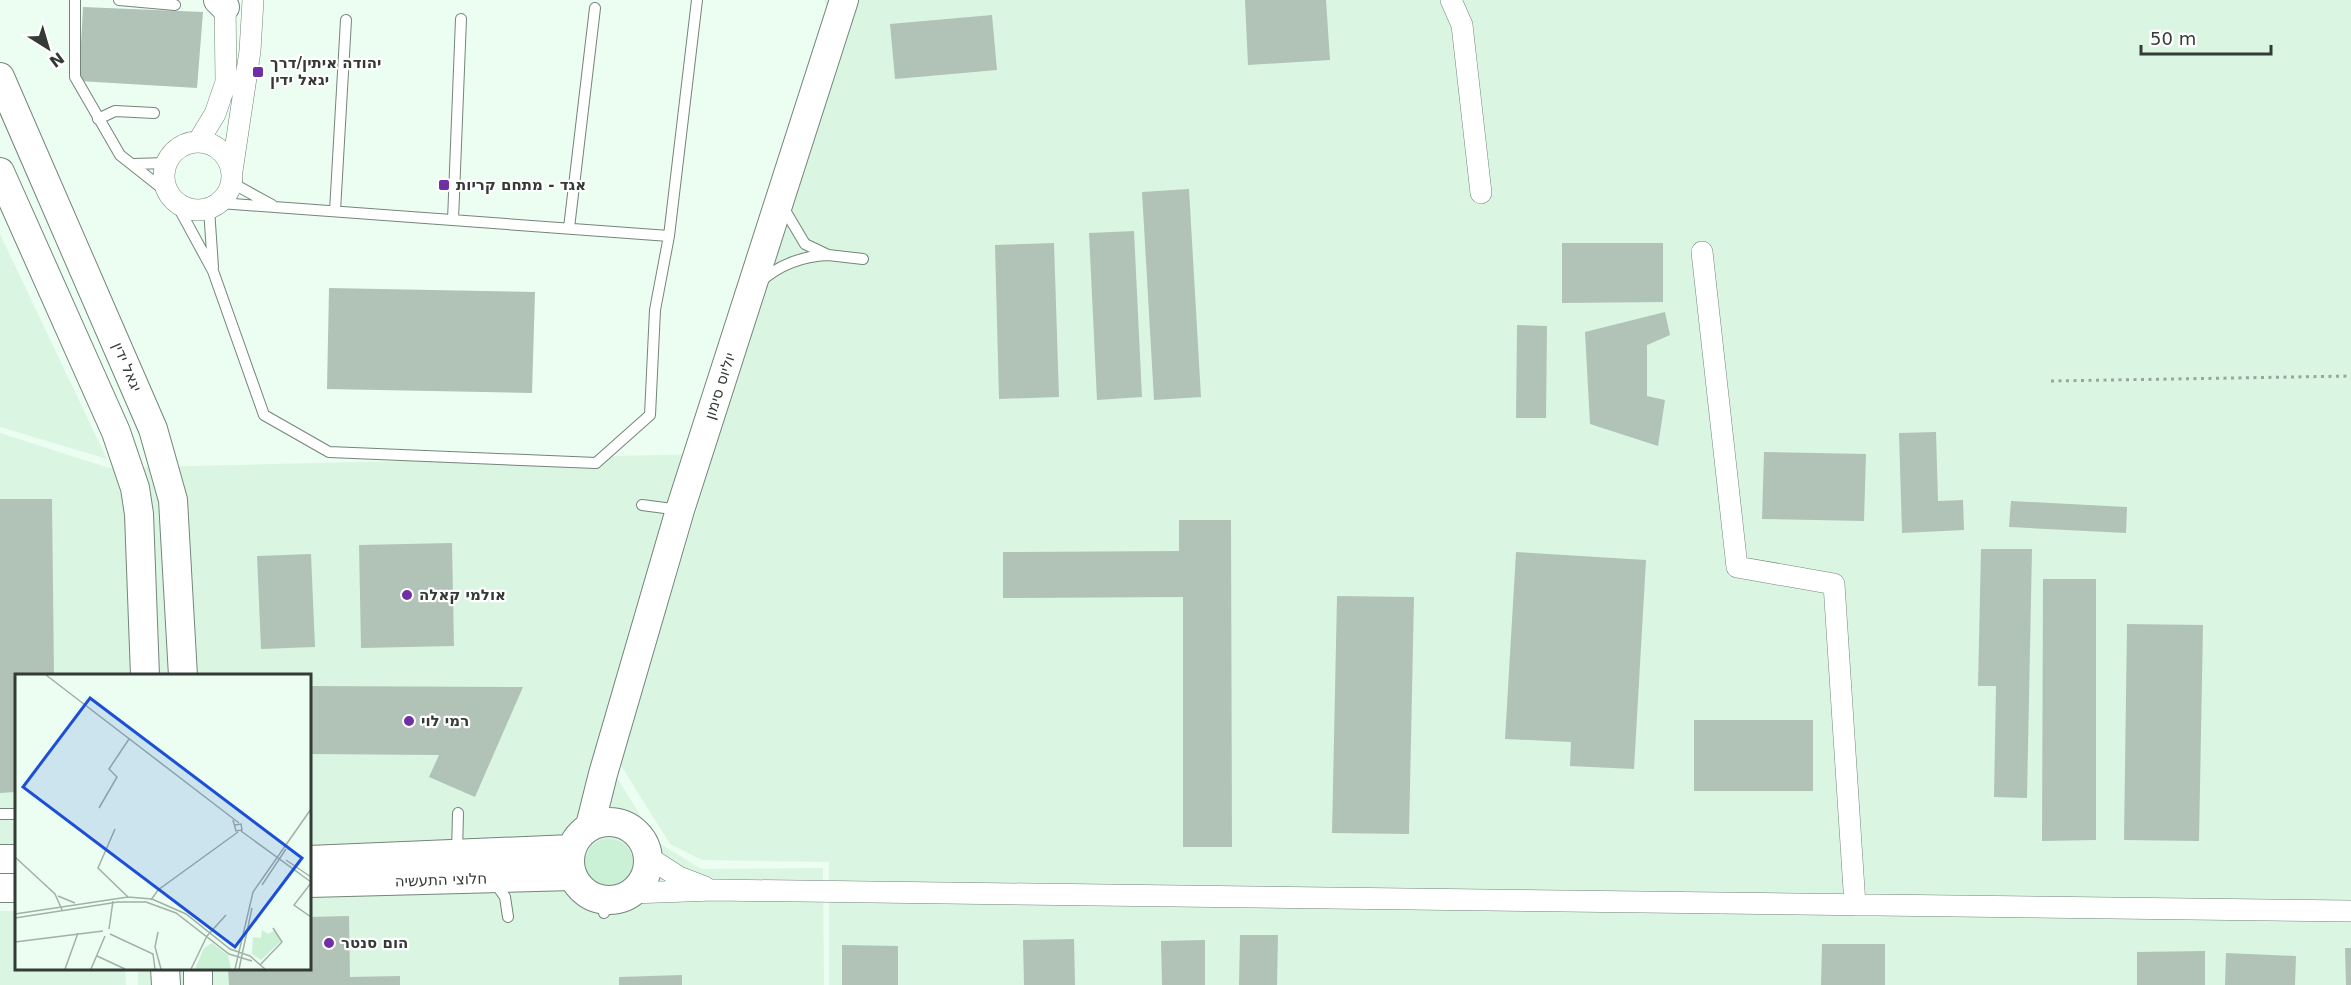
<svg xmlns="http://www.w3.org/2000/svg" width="2351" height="985" font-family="'DejaVu Sans',Heebo,sans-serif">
	<rect width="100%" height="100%" fill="#ebfef1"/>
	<path fill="#dbf5e3" d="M824 0H2351V985H829V862L702 860 670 844 620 764 762 292 827 8Z
		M0 234 107 459 0 427Z
		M0 433 109 468 704 454 613 771 656 841 701 869 823 868 824 985H138V969L309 968V676H16V900L0 901Z
		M0 911H16V968L125 969 126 985H0Z"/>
	<path fill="#caf0d6" d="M585 863a24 24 0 1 1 48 0a24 24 0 1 1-48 0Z"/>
	<path fill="#b1c3b7" d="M1245 0H1326L1330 60 1248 65Z
		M83 7 203 12 197 88 79 81Z
		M992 15 997 70 895 79 890 24Z
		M1189 189 1201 397 1154 400 1142 192Z
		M1134 231 1142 397 1097 400 1089 233Z
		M1054 243 1059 397 999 399 995 245Z
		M1562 243H1663V302L1562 303Z
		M329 288 535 292 532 393 327 389Z
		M1665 312 1670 335 1647 345V396L1665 400 1658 446 1590 424 1585 332Z
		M1517 325 1547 326 1546 418H1516Z
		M1936 432 1938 501 1963 500 1964 530 1902 533 1899 433Z
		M1764 452 1866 454 1864 521 1762 519Z
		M0 499H52L54 676H16V792L0 793Z
		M2011 501 2127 507 2126 533 2009 527Z
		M1179 520H1231L1232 847H1183V597L1003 598V552L1179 551Z
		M452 543 454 646 361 648 359 545Z
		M1981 549H2032L2027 798 1994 797 1996 686H1978Z
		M1516 552 1646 560 1634 769 1570 766 1571 742 1505 739Z
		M311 554 315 647 261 649 257 556Z
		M2043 579H2096V840L2042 841Z
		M1337 596 1414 597 1409 834 1332 833Z
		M2127 624 2203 625 2199 841 2124 840Z
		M309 686 523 687 475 797 429 777 439 755 309 754Z
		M1694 720H1813V791H1694Z
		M349 916 350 977 400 976V985H229L228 968H309V917Z
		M1240 935H1278L1277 985H1239Z
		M1074 939 1075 985H1024L1023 940Z
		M1205 940V985H1162L1161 941Z
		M1822 944H1885V985H1821Z
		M842 945 898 946V985H842Z
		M2345 948H2351V985H2346Z
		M2205 951V985H2137V952Z
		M2226 953 2296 956 2295 985H2225Z
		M682 975V985H619V977Z"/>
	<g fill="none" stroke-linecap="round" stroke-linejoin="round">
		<defs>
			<path id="lane" d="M75 0V77L120 155 168 193
				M119 0 175 5
				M98 119 115 111 154 113
				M133 164 167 163
				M232 183 272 205
				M176 203 213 271 264 415 329 452 596 463 650 415 655 310 669 236 697 0
				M220 203 669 236
				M209 209 213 267
				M335 211 346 20
				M453 220 461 19
				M569 228 595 8
				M828 255 863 259
				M760 282C779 265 803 256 828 255L805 244 783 207
				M642 505 680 510
				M0 814H16
				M457 853 458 813
				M495 883 505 897 508 917
				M604 913 605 900"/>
			<path id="street" d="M1451 0 1462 25 1481 193
				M164 176a34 34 0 1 1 68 0a34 34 0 1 1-68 0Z
				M198 142 215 114 226 82 225 0
				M232 171 250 51 253 0
				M1702 252 1737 567 1834 584 1855 905
				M648 857 679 877 705 887
				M631 893 714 890 2351 911"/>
			<path id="secondary" d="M218 0 225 7
				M0 77 153 429 173 500 183 676
				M0 172 116 432 135 488 139 514 145 676
				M570 861a39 39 0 1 1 78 0a39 39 0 1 1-78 0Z
				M590 826 603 774 680 510 844 0
				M0 859H16
				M309 860 571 849
				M309 883 573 876
				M0 888H16
				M165 968 166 985
				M198 968V985"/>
		</defs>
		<use href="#lane" stroke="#74857a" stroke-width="12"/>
		<use href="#street" stroke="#74857a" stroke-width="22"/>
		<use href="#secondary" stroke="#74857a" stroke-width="30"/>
		<path stroke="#97a59b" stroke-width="3" stroke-dasharray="3 4.5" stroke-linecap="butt" d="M2051 381 2351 376"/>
		<use href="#lane" stroke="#fff" stroke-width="10"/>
		<use href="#street" stroke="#fff" stroke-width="21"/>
		<use href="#secondary" stroke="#fff" stroke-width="28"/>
	</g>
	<g fill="#702fa4" stroke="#fff" stroke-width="2">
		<rect x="252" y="66" width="12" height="12" rx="3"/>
		<rect x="438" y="179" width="12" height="12" rx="3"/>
		<circle cx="407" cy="595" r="6"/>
		<circle cx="409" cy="721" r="6"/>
		<circle cx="329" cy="943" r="6"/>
	</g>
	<g text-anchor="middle" stroke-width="4.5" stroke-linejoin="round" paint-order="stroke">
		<g font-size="15" font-weight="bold" fill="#343b36" stroke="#fff" text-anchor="start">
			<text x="270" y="68">יהודה איתין/דרך<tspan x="270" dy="17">יגאל ידין</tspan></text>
			<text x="456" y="190">אגד - מתחם קריות</text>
			<text x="419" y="600">אולמי קאלה</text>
			<text x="421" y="726">רמי לוי</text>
			<text x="341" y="948">הום סנטר</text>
		</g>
		<g font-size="15" fill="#343b36" stroke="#fff">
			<text transform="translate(127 367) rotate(67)" y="5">יגאל ידין</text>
			<text transform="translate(720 386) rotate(-72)" y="5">יוליוס סימון</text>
			<text transform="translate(441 880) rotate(-2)" y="5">חלוצי התעשיה</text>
		</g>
	</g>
	<g transform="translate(15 674)">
		<rect width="296" height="296" fill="#ebfef1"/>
		<path d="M247 256 253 260 259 257 266 267 246 286 237 280 238 263 246 264ZM197 269 213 281 216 295H180L189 274Z" fill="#caf0d6"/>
		<path fill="none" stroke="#a2b0a6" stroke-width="1.5" d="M31 1 224 149M84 134 102 103 94 95 114 65M218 146 221 157 227 156 226 150 220 151M100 155 83 194 113 223M226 157 296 208M0 183 40 220 47 236M271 186 296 203M296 209 279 231 296 243M247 211 271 175M43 222 60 229M136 226 143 216 223 158M0 240 113 223 137 225 171 240 215 275 235 282 250 295M0 244 103 228H131L161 239 214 280 237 287M94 255 98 227M143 258 140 273 146 295M95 260 138 280 140 295M0 268 88 257M82 282 110 295M245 291 267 268 258 254M50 295 63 259M76 295 90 262M176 295 192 262 211 241M220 295 238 218 296 135M224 295 237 234"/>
		<path fill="#1d4ed8" fill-opacity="0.15" stroke="#1d4ed8" stroke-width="3" d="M75 24 287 184 220 273 8 113Z"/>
		<rect width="296" height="296" fill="none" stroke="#343b36" stroke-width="3"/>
	</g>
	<g transform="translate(48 48) rotate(143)" stroke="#ffffff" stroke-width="4.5" paint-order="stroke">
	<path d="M0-4.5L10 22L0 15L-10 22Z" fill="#343b36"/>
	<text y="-9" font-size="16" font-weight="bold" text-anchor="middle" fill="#343b36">N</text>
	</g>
	<path d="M2141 45v9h130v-9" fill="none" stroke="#343b36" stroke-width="3"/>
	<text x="2150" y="45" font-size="18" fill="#343b36" stroke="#ffffff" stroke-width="4.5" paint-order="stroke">50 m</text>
</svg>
